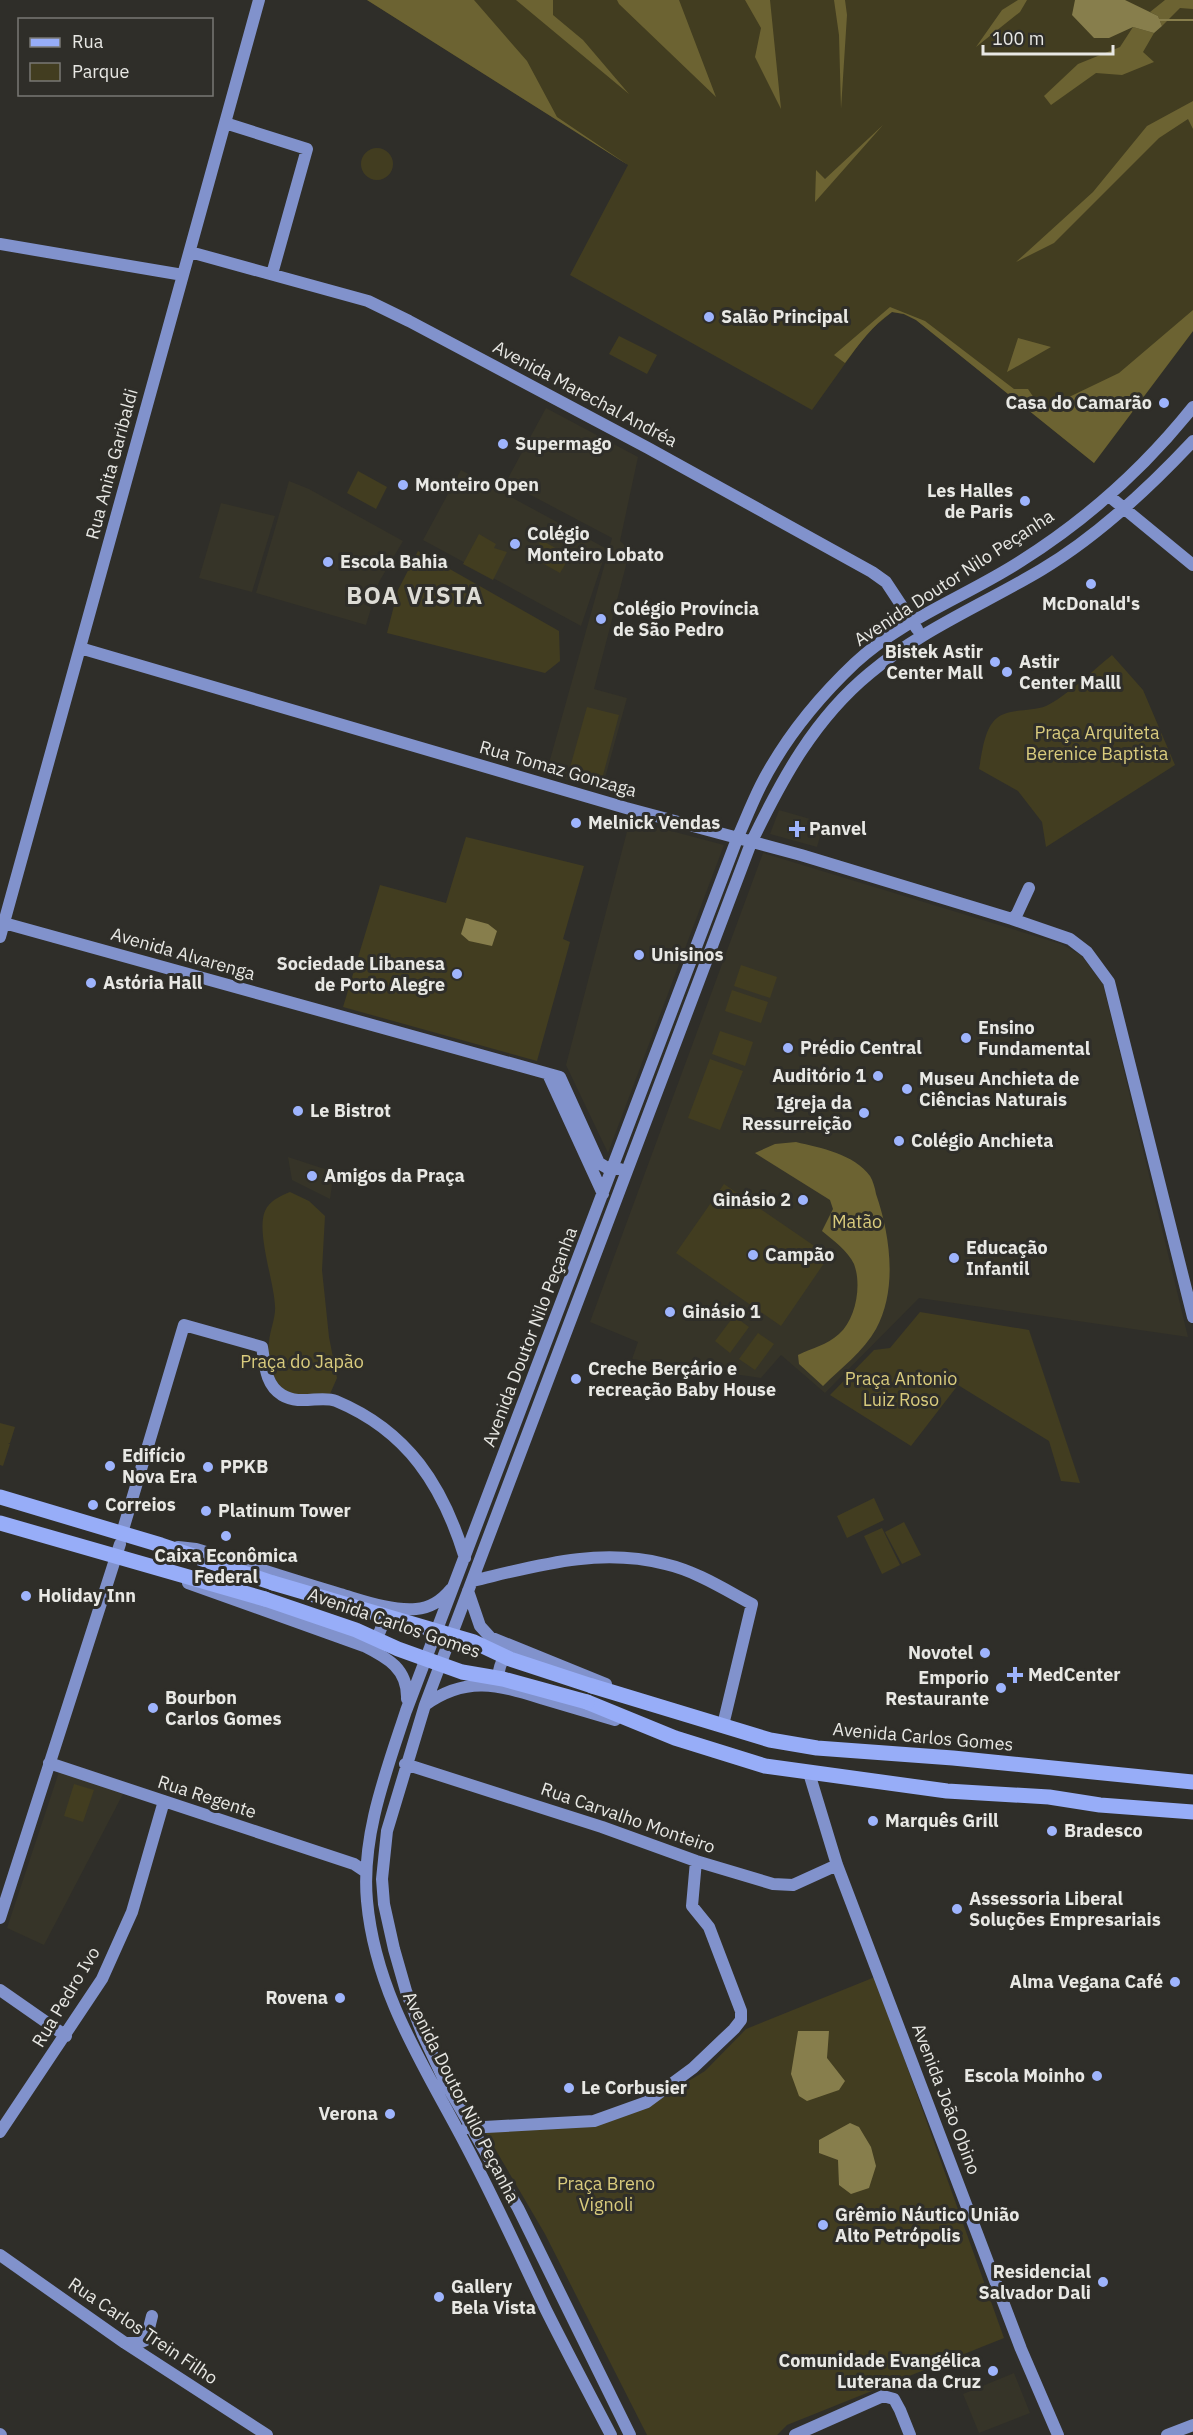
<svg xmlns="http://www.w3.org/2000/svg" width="1193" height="2435" font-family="'IBM Plex Sans',sans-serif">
	<rect width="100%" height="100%" fill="#2f2e29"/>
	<path fill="#363428" d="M546 408 638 457 620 541 630 550 594 689 627 698 602 789 546 774 612 538 506 482Z
		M461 470 607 549 581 626 423 540Z
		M289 481 309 489 403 541 379 582 366 625 256 593Z
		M221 503 275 516 252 592 199 578Z
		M779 810 824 823 817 847 770 834Z
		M630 820 724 845 608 1153 566 1065Z
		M763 853 1061 944 1081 955 1103 984 1188 1337 919 1298 825 1393 781 1355 761 1378 632 1359 638 1342 590 1322Z
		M288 1157 334 1172 330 1199 292 1180Z
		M59 1772 123 1794 44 1945 7 1928Z
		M1014 2373 1030 2413 979 2433 963 2394Z"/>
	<path fill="#423d20" d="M367 0H1193V331L1094 463 916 320 903 314 892 312 867 333 812 410 570 275 628 165Z
		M361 164a16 16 0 1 1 32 0a16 16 0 1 1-32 0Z
		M619 336 657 355 647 374 609 354Z
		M358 471 387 487 376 509 347 493Z
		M479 534 496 544 494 548 507 552 493 580 463 564Z
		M541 540 570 556 560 573 535 559 542 546 539 544Z
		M418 551 559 631 560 661 545 673 387 633 398 590Z
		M1112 655 1143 690 1175 765 1046 847 1042 822 1018 791 979 769C982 754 984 728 997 718 1010 708 1031 712 1046 706 1064 698 1096 668 1112 655Z
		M587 707 619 715 602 779 569 771Z
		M466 837 584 866 563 939 570 942 537 1061 343 1007 380 885 446 903Z
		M741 965 777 977 770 998 734 986Z
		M732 990 768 1002 761 1023 725 1011Z
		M720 1031 753 1042 745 1066 712 1054Z
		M710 1059 743 1071 720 1130 688 1118Z
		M724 1184 829 1256 781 1326 676 1253Z
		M290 1192 309 1201 325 1216 322 1270 329 1337 337 1378 330 1394C322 1395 314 1398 307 1398 277 1397 265 1368 269 1342 270 1330 276 1317 275 1306 274 1281 256 1232 265 1211 269 1201 280 1196 290 1192Z
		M920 1312 1029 1330 1080 1483 1061 1481 1049 1441 958 1385 911 1446 830 1395 874 1350 890 1348Z
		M734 1316 749 1327 730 1353 715 1341Z
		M758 1333 774 1344 755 1370 739 1359Z
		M0 1423 15 1427 10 1443H8L10 1444 3 1466 0 1465Z
		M874 1498 884 1520 847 1538 837 1516Z
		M904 1522 921 1555 902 1564 885 1532Z
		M882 1528 900 1565 882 1574 864 1536Z
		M74 1784 94 1790 83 1822 64 1816Z
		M875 1977 1004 2338 787 2425 777 2435H647L545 2234 484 2130 603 2123 656 2101 705 2071 746 2029Z"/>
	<path fill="#6c6332" d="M367 0H474L527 61 557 117 628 165Z
		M516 0H553V15L583 40 629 94Z
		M617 0H679L716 97 619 4Z
		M745 0H770L781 109 755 57 761 28Z
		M834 0H845L847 15 841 109 839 35Z
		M1018 0H1027L1020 12 976 47 1002 10Z
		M1165 0H1193V9L1180 8 1162 26 1158 16 1150 12Z
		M1133 27 1154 33 1143 52 1154 62 1122 75 1096 73 1051 105 1044 96 1078 64 1120 47Z
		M1193 101V129L1188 119 1159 138 1054 243 1016 262 1093 192 1147 126Z
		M883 125 815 202 816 170 825 179Z
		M890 307 925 321 1014 389H1028L1042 410 1119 373 1193 310V331L1094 463 916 320 904 314 892 312C872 326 860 343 845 363L834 355Z
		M1018 338 1051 347 1007 372Z
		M796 1142C821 1148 854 1154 870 1176 873 1181 875 1188 876 1194 890 1234 898 1289 876 1329 864 1351 840 1369 823 1386L799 1364 798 1355C812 1348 827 1345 839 1334 856 1319 862 1285 854 1264 848 1251 833 1240 822 1231L833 1209 830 1200 755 1153 775 1144Z"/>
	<path fill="#877e4c" d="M1075 0H1125L1158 16 1162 26 1154 33 1133 27 1109 38H1094L1072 15Z
		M466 918 488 924 497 931 492 946 469 941 461 934Z
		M798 2031H829L827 2058 845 2081 839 2090 807 2101 799 2096 791 2074Z
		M850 2123 859 2127 871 2147 876 2166 869 2188 851 2194 839 2185 838 2160 819 2153V2140Z"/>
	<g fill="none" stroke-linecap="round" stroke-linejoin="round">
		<path stroke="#877e4c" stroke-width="2" d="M1157 20H1193"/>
		<path stroke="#8192cc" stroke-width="12" d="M225 123 307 149 272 274
			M0 244 183 275
			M190 252 368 301 409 321 648 448 872 572 886 582 917 629
			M1109 496 1193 565
			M80 648 626 808 801 855 1012 919 1070 939 1087 952 1109 982 1193 1317
			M1012 919 1017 914 1029 888
			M4 923 560 1077 599 1163 609 1169H620
			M0 937 259 0
			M548 1074 603 1194
			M122 1533 184 1325 262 1347C265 1364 265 1385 282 1395 300 1406 321 1395 336 1401 408 1431 443 1486 465 1558
			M178 1547 196 1549C244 1564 292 1580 340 1594 364 1601 391 1611 416 1609 431 1608 442 1600 451 1589
			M472 1581C536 1566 598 1547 665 1564 696 1571 724 1589 752 1604L723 1725
			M188 1583 364 1646C388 1658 408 1669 407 1699
			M468 1591 480 1626 490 1637 606 1684
			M370 1642C382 1634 386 1621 379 1608
			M498 1685C498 1670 500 1662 509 1650
			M425 1705C467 1675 498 1685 544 1699 567 1706 591 1713 615 1720
			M49 1763 354 1864 366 1872
			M405 1764 602 1827 696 1861 773 1884 793 1885 837 1865
			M809 1773 837 1865 1021 2349 1058 2435
			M0 1918 120 1544
			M0 1990 66 2036
			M467 2128 594 2121 647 2102 693 2068 734 2029 741 2020V2011L709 1927 692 1906 696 1861
			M0 2132 102 1979 132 1912 164 1801
			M0 2255 125 2343 267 2435
			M126 2343H139L146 2340 152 2316
			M0 2434 1 2435
			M611 2435C589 2393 567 2352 546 2310 522 2260 499 2209 473 2159 430 2074 376 1999 367 1901 361 1837 386 1772 406 1711L737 839C745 821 752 803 761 785 784 740 818 698 855 663 902 619 967 596 1021 561 1086 520 1145 467 1193 407
			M630 2435 518 2208 445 2082 423 2035 406 1991 394 1949 384 1904 382 1879 387 1831 425 1705 751 843C782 779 814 719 870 673 921 630 984 604 1041 570 1098 536 1148 489 1193 441
			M795 2435 883 2396 894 2399 900 2410 910 2435
			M1167 2435 1193 2425"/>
		<path stroke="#97adf8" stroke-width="15" d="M0 1497 161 1545 273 1583
			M0 1523 265 1599
			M592 1686 770 1740 817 1748 953 1758 1193 1782
			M587 1702 675 1738 765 1766 947 1791 1049 1797 1100 1805 1193 1812"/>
		<path stroke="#97adf8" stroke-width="15" d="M273 1583 474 1642 510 1659 592 1686
			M265 1599 356 1630 398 1649 462 1672 503 1679 587 1702"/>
	</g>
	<g fill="#9eb4fd" stroke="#2f2e29" stroke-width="2">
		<circle cx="709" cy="317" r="6"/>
		<circle cx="1164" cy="403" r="6"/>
		<circle cx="503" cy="444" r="6"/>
		<circle cx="403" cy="485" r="6"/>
		<circle cx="1025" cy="501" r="6"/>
		<circle cx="515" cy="544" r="6"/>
		<circle cx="328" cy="562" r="6"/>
		<circle cx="1091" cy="584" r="6"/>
		<circle cx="601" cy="619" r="6"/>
		<circle cx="995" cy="662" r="6"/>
		<circle cx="1007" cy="672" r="6"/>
		<circle cx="576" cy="823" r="6"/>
		<path d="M794 820h6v6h6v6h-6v6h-6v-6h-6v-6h6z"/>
		<circle cx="639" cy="955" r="6"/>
		<circle cx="457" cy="974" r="6"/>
		<circle cx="91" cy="983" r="6"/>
		<circle cx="966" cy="1038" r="6"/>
		<circle cx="788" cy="1048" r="6"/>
		<circle cx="878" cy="1076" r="6"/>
		<circle cx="907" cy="1089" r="6"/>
		<circle cx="298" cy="1111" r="6"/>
		<circle cx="864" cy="1113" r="6"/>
		<circle cx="899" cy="1141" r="6"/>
		<circle cx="312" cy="1176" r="6"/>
		<circle cx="803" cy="1200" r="6"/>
		<circle cx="753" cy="1255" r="6"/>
		<circle cx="954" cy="1258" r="6"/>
		<circle cx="670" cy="1312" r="6"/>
		<circle cx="576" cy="1379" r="6"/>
		<circle cx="110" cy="1466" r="6"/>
		<circle cx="208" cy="1467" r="6"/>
		<circle cx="93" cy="1505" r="6"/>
		<circle cx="206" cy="1511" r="6"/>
		<circle cx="226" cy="1536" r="6"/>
		<circle cx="26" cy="1596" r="6"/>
		<circle cx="985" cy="1653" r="6"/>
		<path d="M1012 1666h6v6h6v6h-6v6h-6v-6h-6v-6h6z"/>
		<circle cx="1001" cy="1688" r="6"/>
		<circle cx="153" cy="1708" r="6"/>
		<circle cx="873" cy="1821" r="6"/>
		<circle cx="1052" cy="1831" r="6"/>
		<circle cx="957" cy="1909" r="6"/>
		<circle cx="1175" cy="1982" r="6"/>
		<circle cx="340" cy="1998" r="6"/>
		<circle cx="1097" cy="2076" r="6"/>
		<circle cx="569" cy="2088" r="6"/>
		<circle cx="390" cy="2114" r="6"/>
		<circle cx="823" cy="2225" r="6"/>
		<circle cx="1103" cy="2282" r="6"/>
		<circle cx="439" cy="2297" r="6"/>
		<circle cx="993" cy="2371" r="6"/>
	</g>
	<g text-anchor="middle" stroke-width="6" stroke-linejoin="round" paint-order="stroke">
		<g font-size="18" font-weight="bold" fill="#e8e8e4" stroke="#2f2e29" text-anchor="start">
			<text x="721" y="323">Salão Principal</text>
			<text x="1152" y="409" text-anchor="end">Casa do Camarão</text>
			<text x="515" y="450">Supermago</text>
			<text x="415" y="491">Monteiro Open</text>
			<text x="1013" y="497" text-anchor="end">Les Halles<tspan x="1013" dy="21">de Paris</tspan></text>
			<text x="527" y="540">Colégio<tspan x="527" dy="21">Monteiro Lobato</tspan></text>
			<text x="340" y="568">Escola Bahia</text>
			<text x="1091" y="610" text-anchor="middle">McDonald's</text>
			<text x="613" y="615">Colégio Província<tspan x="613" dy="21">de São Pedro</tspan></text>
			<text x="983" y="658" text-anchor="end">Bistek Astir<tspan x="983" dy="21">Center Mall</tspan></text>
			<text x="1019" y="668">Astir<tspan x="1019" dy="21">Center Malll</tspan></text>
			<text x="588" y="829">Melnick Vendas</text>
			<text x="809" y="835">Panvel</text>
			<text x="651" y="961">Unisinos</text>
			<text x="445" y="970" text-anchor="end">Sociedade Libanesa<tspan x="445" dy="21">de Porto Alegre</tspan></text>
			<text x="103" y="989">Astória Hall</text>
			<text x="978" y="1034">Ensino<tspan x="978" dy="21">Fundamental</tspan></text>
			<text x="800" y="1054">Prédio Central</text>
			<text x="866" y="1082" text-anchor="end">Auditório 1</text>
			<text x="919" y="1085">Museu Anchieta de<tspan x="919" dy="21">Ciências Naturais</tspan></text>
			<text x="852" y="1109" text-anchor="end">Igreja da<tspan x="852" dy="21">Ressurreição</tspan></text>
			<text x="310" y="1117">Le Bistrot</text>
			<text x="911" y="1147">Colégio Anchieta</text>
			<text x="324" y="1182">Amigos da Praça</text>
			<text x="791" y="1206" text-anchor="end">Ginásio 2</text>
			<text x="966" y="1254">Educação<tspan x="966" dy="21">Infantil</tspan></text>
			<text x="765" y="1261">Campão</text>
			<text x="682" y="1318">Ginásio 1</text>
			<text x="588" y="1375">Creche Berçário e<tspan x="588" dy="21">recreação Baby House</tspan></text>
			<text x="122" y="1462">Edifício<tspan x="122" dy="21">Nova Era</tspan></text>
			<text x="220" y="1473">PPKB</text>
			<text x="105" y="1511">Correios</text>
			<text x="218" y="1517">Platinum Tower</text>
			<text x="226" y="1562" text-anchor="middle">Caixa Econômica<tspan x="226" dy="21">Federal</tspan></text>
			<text x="38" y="1602">Holiday Inn</text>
			<text x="973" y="1659" text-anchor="end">Novotel</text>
			<text x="1028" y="1681">MedCenter</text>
			<text x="989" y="1684" text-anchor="end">Emporio<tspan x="989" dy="21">Restaurante</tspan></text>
			<text x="165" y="1704">Bourbon<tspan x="165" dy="21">Carlos Gomes</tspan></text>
			<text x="885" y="1827">Marquês Grill</text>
			<text x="1064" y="1837">Bradesco</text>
			<text x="969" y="1905">Assessoria Liberal<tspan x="969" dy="21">Soluções Empresariais</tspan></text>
			<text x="1163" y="1988" text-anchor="end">Alma Vegana Café</text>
			<text x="328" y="2004" text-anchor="end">Rovena</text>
			<text x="1085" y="2082" text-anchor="end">Escola Moinho</text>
			<text x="581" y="2094">Le Corbusier</text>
			<text x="378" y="2120" text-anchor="end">Verona</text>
			<text x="835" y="2221">Grêmio Náutico União<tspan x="835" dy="21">Alto Petrópolis</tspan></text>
			<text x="1091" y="2278" text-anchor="end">Residencial<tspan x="1091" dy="21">Salvador Dali</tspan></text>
			<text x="451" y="2293">Gallery<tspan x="451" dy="21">Bela Vista</tspan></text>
			<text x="981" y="2367" text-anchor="end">Comunidade Evangélica<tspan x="981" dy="21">Luterana da Cruz</tspan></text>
		</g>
		<g font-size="18" fill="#e8e8e4" stroke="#2f2e29">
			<text transform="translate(585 394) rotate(28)" y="6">Avenida Marechal Andréa</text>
			<text transform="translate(112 464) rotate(-75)" y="6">Rua Anita Garibaldi</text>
			<text transform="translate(954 578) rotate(-33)" y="6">Avenida Doutor Nilo Peçanha</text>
			<text transform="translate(558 769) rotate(16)" y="6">Rua Tomaz Gonzaga</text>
			<text transform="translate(183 954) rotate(16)" y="6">Avenida Alvarenga</text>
			<text transform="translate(530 1337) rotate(-69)" y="6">Avenida Doutor Nilo Peçanha</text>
			<text transform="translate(394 1623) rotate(19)" y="6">Avenida Carlos Gomes</text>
			<text transform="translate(923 1737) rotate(5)" y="6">Avenida Carlos Gomes</text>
			<text transform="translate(207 1797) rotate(18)" y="6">Rua Regente</text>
			<text transform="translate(628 1818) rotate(19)" y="6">Rua Carvalho Monteiro</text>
			<text transform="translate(66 1997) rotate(-59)" y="6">Rua Pedro Ivo</text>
			<text transform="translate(461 2097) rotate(63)" y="6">Avenida Doutor Nilo Peçanha</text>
			<text transform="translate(946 2099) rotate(69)" y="6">Avenida João Obino</text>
			<text transform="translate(143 2331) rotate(34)" y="6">Rua Carlos Trein Filho</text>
		</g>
		<g font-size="18" fill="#d9cb7d" stroke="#2f2e29">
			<text x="1097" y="739">Praça Arquiteta<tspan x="1097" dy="21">Berenice Baptista</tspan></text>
			<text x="857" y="1228">Matão</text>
			<text x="302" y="1368">Praça do Japão</text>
			<text x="901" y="1385">Praça Antonio<tspan x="901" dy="21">Luiz Roso</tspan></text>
			<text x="606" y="2190">Praça Breno<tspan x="606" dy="21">Vignoli</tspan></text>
		</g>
		<g font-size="24" font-weight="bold" letter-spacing="1.5" fill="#dddcd5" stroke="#2f2e29">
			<text x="415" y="604">BOA VISTA</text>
		</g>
	</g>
	<rect x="18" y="18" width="195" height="78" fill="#2f2e29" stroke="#797874" stroke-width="1.5"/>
	<rect x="30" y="38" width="30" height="9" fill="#97adf8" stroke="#797874" stroke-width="1.5"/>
	<text x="72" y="48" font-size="18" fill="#e8e8e4">Rua</text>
	<rect x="30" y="63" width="30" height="18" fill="#423d20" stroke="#797874" stroke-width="1.5"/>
	<text x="72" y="78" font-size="18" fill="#e8e8e4">Parque</text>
	<path d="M983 45v9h130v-9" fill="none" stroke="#e8e8e4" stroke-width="3"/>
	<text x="992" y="45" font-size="18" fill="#e8e8e4" stroke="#2f2e29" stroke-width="4.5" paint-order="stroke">100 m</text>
</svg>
